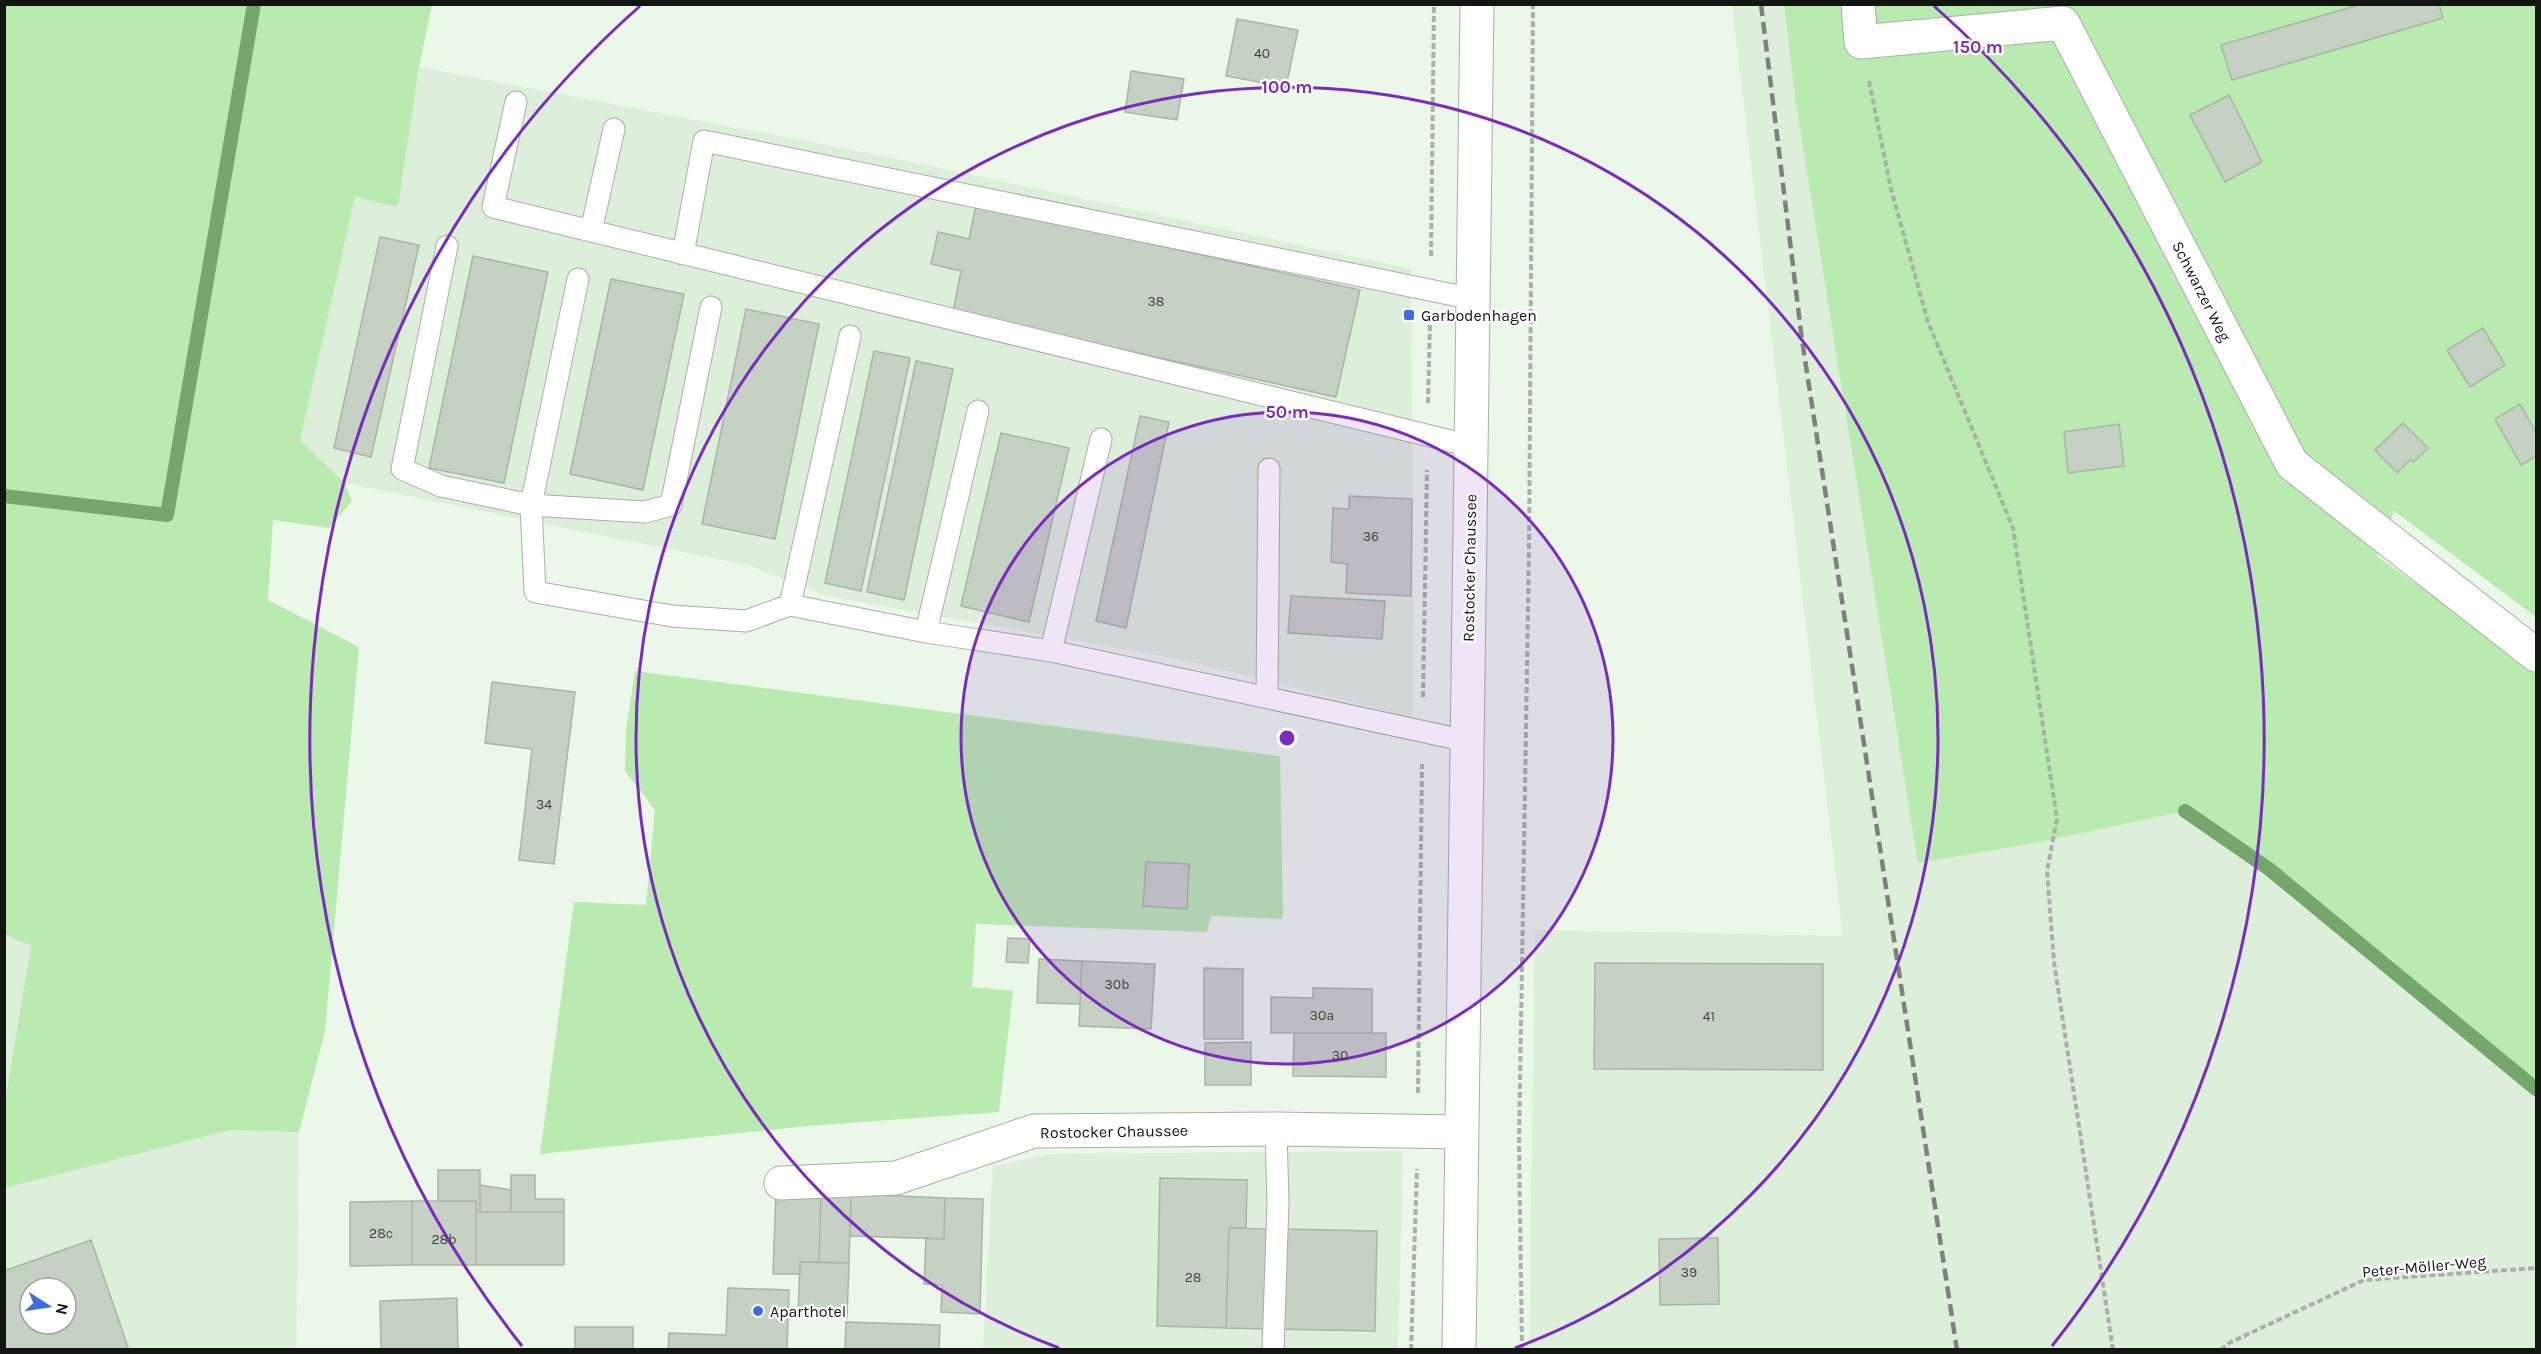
<svg xmlns="http://www.w3.org/2000/svg" width="2541" height="1354" font-family="Karla,sans-serif">
	<rect width="100%" height="100%" fill="#ebf7e9"/>
	<path fill="#ddeeda" fill-rule="evenodd" d="M1732 5H1784L1795 97 2040 842 2185 811 2536 1095V1349L1529 1350 1535 930 1843 936Z
		M419 67 888 157 1411 269 1414 718 1184 660 827 596 747 565 345 483 300 440 355 197 398 206Z
		M5 934 31 946 5 1101Z
		M230 1130 299 1132 296 1349H5L4 1188ZM30 1288H66V1324H30Z
		M1403 1151 1398 1349 983 1350 993 1166 1049 1154Z"/>
	<path fill="#b9eab0" d="M5 4 254 5 174 479 182 467 259 5H432L419 67 398 207 355 197 300 440 345 483 352 501 329 528 273 520 268 600 359 647 325 1031 299 1132 230 1130 5 1188V1101L31 946 4 934Z
		M1784 5H2536V617L2394 511 2377 556 2536 669V1089L2269 869 2185 811 2040 842 1918 863 1795 97Z
		M635 671 1280 756 1283 919 1211 916 1207 932 976 924 972 987 1013 991 999 1112 808 1126 540 1154 574 902 646 905 655 810 625 771 626 731Z"/>
	<g fill="none" stroke-linecap="round" stroke-linejoin="round">
		<path stroke="#75a76c" stroke-width="14" d="M4 496 167 515 254 4
			M2185 811 2269 869 2536 1089"/>
	</g>
	<path fill="#c5d1c3" stroke="#aab5a8" stroke-width="1.5" fill-rule="evenodd" d="M2362 4H2439L2443 18 2232 80 2221 45Z
		M1237 19 1298 30 1286 87 1226 76Z
		M1131 71 1184 79 1177 120 1125 112Z
		M2229 95 2262 162 2225 182 2190 115Z
		M976 205 1360 290 1336 397 953 312 961 271 931 264 938 232 969 239Z
		M380 237 419 245 371 457 334 448Z
		M473 256 548 272 504 483 429 468Z
		M611 279 684 294 643 490 570 474Z
		M746 309 819 324 775 539 702 524Z
		M2483 328 2505 365 2470 387 2447 350Z
		M874 351 910 358 861 591 825 583Z
		M916 361 953 369 904 600 867 592Z
		M2520 404 2536 432V456L2521 465 2495 419Z
		M1140 416 1169 422 1126 628 1096 621Z
		M2403 423 2428 448 2414 462 2411 459 2397 473 2375 450Z
		M2119 424 2124 466 2068 473 2064 432Z
		M1001 433 1069 448 1029 622 961 606Z
		M1349 496 1412 499 1411 596 1346 593 1347 564 1331 562 1333 508 1349 509Z
		M1291 596 1385 601 1382 639 1288 633Z
		M492 682 575 692 554 864 519 860 532 749 485 743Z
		M1146 862 1189 864 1187 909 1143 906Z
		M1008 938 1030 939 1028 963 1006 962Z
		M1039 959 1082 961 1080 1004 1037 1003Z
		M1082 961 1155 964 1151 1029 1079 1026Z
		M1595 963 1823 964V1070L1594 1069Z
		M1204 968 1243 969V1039H1204Z
		M1313 988 1372 989V1033H1271V997L1313 998Z
		M1294 1033H1386V1077L1293 1076Z
		M1251 1042V1085H1205V1043Z
		M438 1170H480V1212H476V1201H438Z
		M511 1175H535V1199H564V1212H511Z
		M1160 1178 1247 1180 1246 1228H1229L1226 1328 1157 1326Z
		M480 1185 511 1190V1212H480Z
		M776 1192 821 1194 819 1262H800V1274H773Z
		M821 1194H851L849 1263 819 1262Z
		M851 1194 945 1198 944 1239 850 1236Z
		M945 1198 983 1199 980 1314 941 1312 942 1285 924 1284 926 1238 944 1239Z
		M412 1201V1265L350 1266V1202Z
		M412 1201H476V1265H412Z
		M476 1212H564V1265H476Z
		M1229 1228 1377 1231 1375 1331 1226 1328Z
		M1718 1238 1719 1304 1660 1305 1659 1239Z
		M91 1240 129 1350H4V1271ZM30 1288H66V1324H30Z
		M800 1262 849 1263 847 1318 798 1316Z
		M728 1288 789 1290 787 1350H668L669 1333 726 1335Z
		M457 1298 458 1350H381L380 1301Z
		M846 1322 940 1325 939 1350H845Z
		M575 1327H633V1350H575Z"/>
	<g fill="none" stroke-linecap="round" stroke-linejoin="round">
		<defs>
			<path id="service" d="M516 102 493 207 1471 446
				M591 231 614 129
				M447 246 402 469 441 486 531 505 645 512 671 505 711 307
				M683 254 704 141 1473 299
				M578 279 531 505 535 592 672 616 746 621 790 605 926 632 1051 651 1467 741
				M790 605 850 336
				M926 632 978 411
				M1051 651 1101 439
				M1267 697 1269 469
				M1273 1350 1278 1203 1276 1129"/>
			<path id="minor" d="M1858 4 1861 42 2063 23 2292 464 2536 655
				M781 1183 896 1178 1034 1131 1276 1129 1461 1132"/>
			<path id="secondary" d="M1459 1350 1477 4"/>
		</defs>
		<use href="#service" stroke="#a6b1a4" stroke-width="23"/>
		<use href="#minor" stroke="#a6b1a4" stroke-width="35"/>
		<use href="#secondary" stroke="#a6b1a4" stroke-width="35"/>
		<path stroke="#a9b2a7" stroke-width="4" stroke-dasharray="6 3" stroke-linecap="butt" d="M1869 81 1891 189 1928 322 2013 528 2057 819 2047 871 2054 962 2113 1350
			M1431 256 1434 4
			M1428 403 1430 323
			M1423 697 1427 470
			M1418 1093 1422 764
			M1411 1350 1417 1169
			M1522 1350 1519 1143 1529 550 1533 4
			M2221 1350 2229 1343 2364 1280 2536 1268"/>
		<use href="#service" stroke="#fff" stroke-width="21"/>
		<use href="#minor" stroke="#fff" stroke-width="33"/>
		<use href="#secondary" stroke="#fff" stroke-width="33"/>
		<path stroke="#7b837a" stroke-width="4.5" stroke-dasharray="12 6" stroke-linecap="butt" d="M1761 4 1802 340 1957 1350"/>
	</g>
	<circle cx="1287" cy="738" r="326" fill="#7b2cbf" fill-opacity=".12"/>
	<g fill="none" stroke="#7b2cbf" stroke-width="3">
		<circle cx="1287" cy="738" r="326"/>
		<path d="M1059 1348A651 651 0 1 1 1515 1348"/>
		<path d="M522 1346A977 977 0 0 1 640 6M1934 6A977 977 0 0 1 2052 1346"/>
	</g>
	<g fill="#3f6dde" stroke="#fff" stroke-width="2">
		<rect x="1403" y="309" width="12" height="12" rx="3"/>
		<circle cx="758" cy="1311" r="6"/>
	</g>
	<g text-anchor="middle" stroke-width="4.5" stroke-linejoin="round" paint-order="stroke">
		<g font-size="14" fill="#3f453e">
			<text x="1262" y="58">40</text>
			<text x="1156" y="306">38</text>
			<text x="1371" y="541">36</text>
			<text x="544" y="809">34</text>
			<text x="1117" y="989">30b</text>
			<text x="1322" y="1020">30a</text>
			<text x="1709" y="1021">41</text>
			<text x="1340" y="1060">30</text>
			<text x="381" y="1238">28c</text>
			<text x="444" y="1244">28b</text>
			<text x="1689" y="1277">39</text>
			<text x="1193" y="1282">28</text>
		</g>
		<g font-size="16" fill="#121611" stroke="#fff">
			<text transform="translate(2202 291) rotate(63)" y="6">Schwarzer Weg</text>
			<text transform="translate(1469 568) rotate(-89)" y="6">Rostocker Chaussee</text>
			<text transform="translate(1114 1131) rotate(-1)" y="6">Rostocker Chaussee</text>
			<text transform="translate(2424 1266) rotate(-5)" y="6">Peter-Möller-Weg</text>
		</g>
		<g font-size="16" fill="#121611" stroke="#fff" text-anchor="start">
			<text x="1421" y="321">Garbodenhagen</text>
			<text x="770" y="1317">Aparthotel</text>
		</g>
	</g>
	<circle cx="1287" cy="738" r="9" fill="#7b2cbf" stroke="#fff" stroke-width="3"/>
	<g font-size="18" text-anchor="middle" font-weight="bold" fill="#7b2cbf" stroke="#fff" stroke-width="4.5" stroke-linejoin="round" paint-order="stroke">
		<text x="1978" y="53">150 m</text>
		<text x="1287" y="93">100 m</text>
		<text x="1287" y="418">50 m</text>
	</g>
	<rect width="2541" height="1354" fill="none" stroke="#121611" stroke-width="12"/>
	<g transform="translate(48 1306) rotate(102)"><circle r="28" fill="#ffffff" stroke="#a0a2a0" stroke-width="1.5"/>
	<path d="M0-4.5L10 22L0 15L-10 22Z" fill="#3f6dde"/>
	<text y="-9" font-size="16" font-weight="bold" text-anchor="middle" fill="#121611">N</text>
	</g>
</svg>
